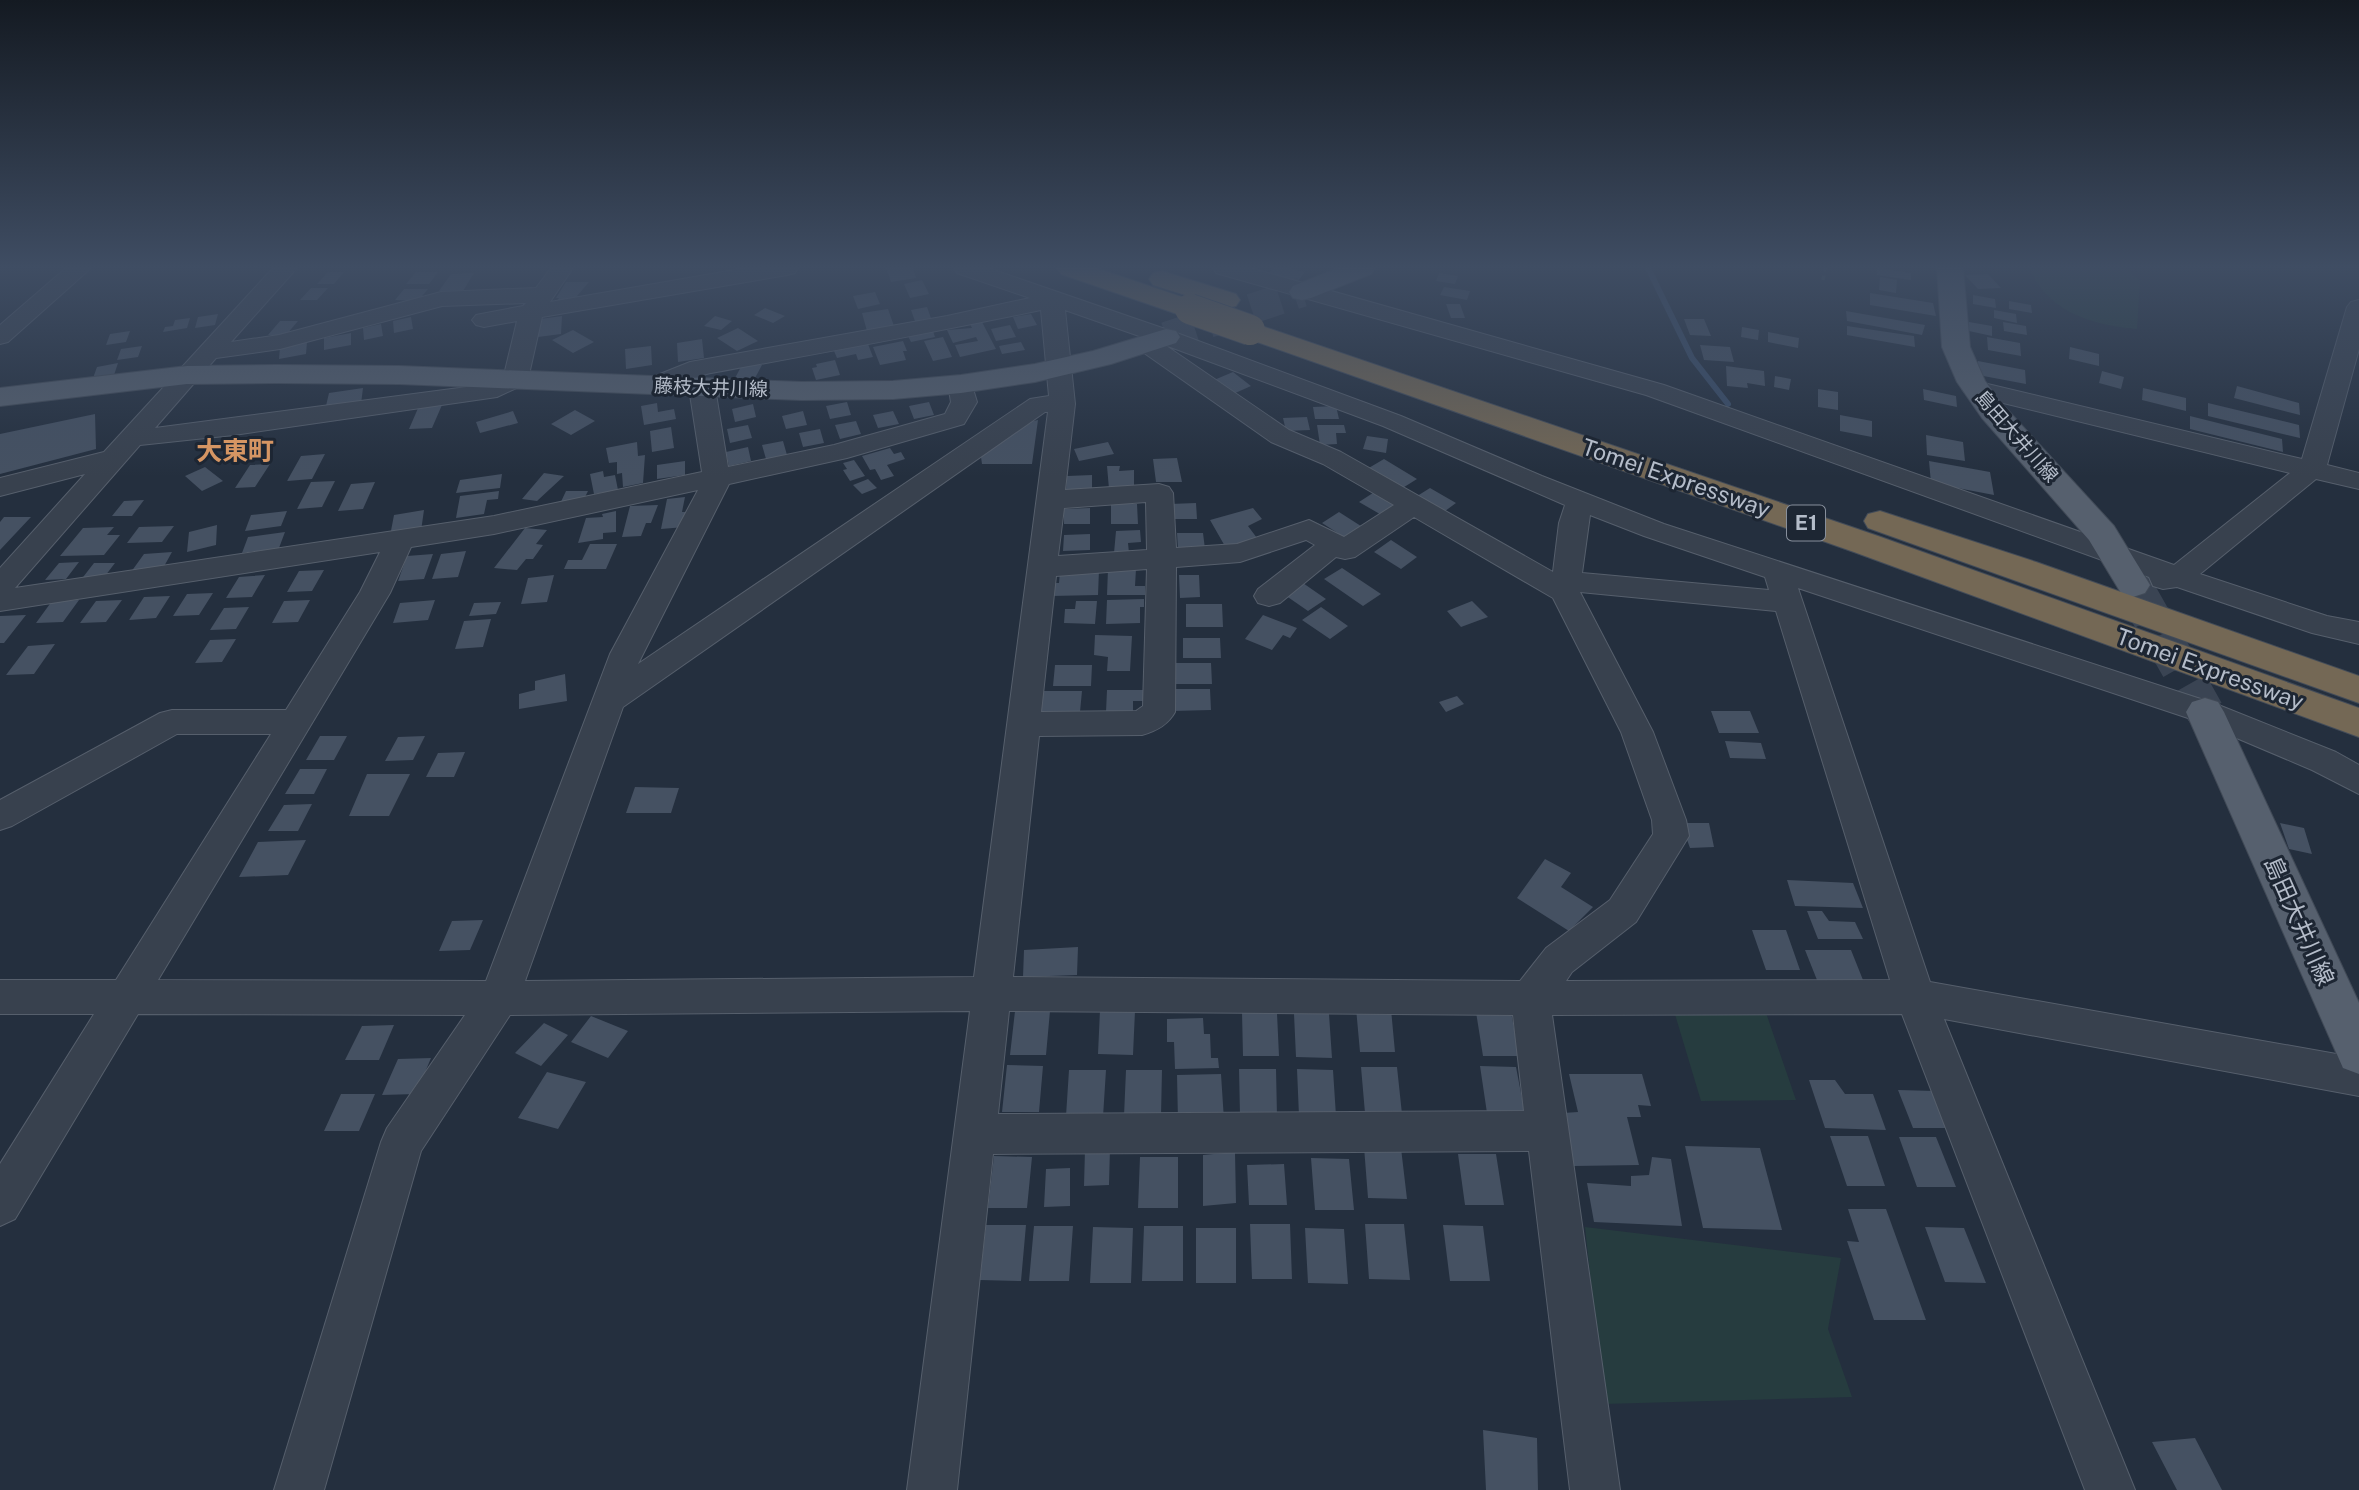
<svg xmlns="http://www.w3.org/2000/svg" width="2359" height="1490" font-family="'Public Sans','Noto Sans JP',sans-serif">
	<rect width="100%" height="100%" fill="#242f3e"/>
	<path fill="#263c3f" d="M2029 268H2127L2140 281 2137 329C2093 325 2049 313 2029 268Z
		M1765 1010 1796 1100 1701 1101 1674 1011Z
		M1585 1227 1841 1258 1828 1329 1852 1397 1604 1404Z"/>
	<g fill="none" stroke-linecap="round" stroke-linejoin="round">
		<path stroke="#394c67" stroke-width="6" d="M1648 268 1692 358 1728 404"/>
	</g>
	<path fill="#455162" d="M886 268H913L916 278 891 282Z
		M1273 268H1288L1305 272 1298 281 1269 273Z
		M1877 268 1911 273V280L1877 275Z
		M328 272H344L334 284H317Z
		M416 272H438L429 284H406Z
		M474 273 463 291H439L451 274Z
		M1439 273 1458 276 1455 284 1436 281Z
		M1988 274 2001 288 1978 289 1965 275Z
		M1880 277 1897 280 1896 293 1879 290Z
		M922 280 929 294 910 298 904 284Z
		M566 282H589L572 302 557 301 559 298H556Z
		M1444 287 1470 291 1467 300 1440 295Z
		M311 288H328L317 300H300Z
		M404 289H428L418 301 395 300Z
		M875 292 880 304 858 309 853 296Z
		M1870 293 1933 303 1936 316 1870 305Z
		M1973 295 1995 299 1996 308 1973 304Z
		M2009 301 2031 305 2032 313 2009 309Z
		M1446 304H1460L1465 318H1451Z
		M927 307 932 321 916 324 911 310Z
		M765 308 785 316 773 323 754 315Z
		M888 309 894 326 867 331 862 313Z
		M1994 310 2016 314 2017 323 1994 318Z
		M1846 311 1925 325 1922 335 1847 321Z
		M218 314 215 325 195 328 198 317Z
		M1031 314 1037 325 1018 329 1013 317Z
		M562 316 561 334 538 337 540 319Z
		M715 316 732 321 721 330 704 326Z
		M411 317 413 329 394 333 393 321Z
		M190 318 187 328 163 332 165 327 173 326 175 320Z
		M1684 319H1704L1711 336 1690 335Z
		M280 321H298L286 335H268Z
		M982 322 996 349 960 357 955 345 978 341 976 337 953 343 947 330 972 328 970 324Z
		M1969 322 1992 326V336L1969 331Z
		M2003 322 2026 326 2027 335 2004 331Z
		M381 324 383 336 364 340 363 328Z
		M1010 325 1016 337 996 341 991 329Z
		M1847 326 1914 336 1915 347 1847 335Z
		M1742 327 1759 330 1758 340 1741 337Z
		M738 328 758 341 737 351 717 338Z
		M573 330 594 342 573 353 552 340Z
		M130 331 126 342 106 345 110 334Z
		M933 331 935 337 911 342 908 336Z
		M1768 332 1799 338 1798 348 1768 342Z
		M351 333V345L324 350V338Z
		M943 337 952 357 933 361 924 341Z
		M1987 337 2020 343 2021 356 1988 350Z
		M702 339 704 358 678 362 677 343Z
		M903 341 907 351H903L906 360 880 365 873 347Z
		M307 342 306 354 279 359 280 347Z
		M1021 342 1025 350 1002 354 999 346Z
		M868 344 873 357 858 360 856 354 837 358 834 351Z
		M1700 345 1730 347 1734 362 1704 360Z
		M142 346 138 357 117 360 121 349Z
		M651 346 652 365 626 369 625 349Z
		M2070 347 2099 354V366L2069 359Z
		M835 360 840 375 816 380 812 368 817 367 816 364Z
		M1978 361 2025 370 2026 384 1978 375Z
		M118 363 114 375 93 378 97 367Z
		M742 365H762L755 378H735Z
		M1726 366 1764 371 1765 386 1747 383 1748 388 1727 386Z
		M2102 371 2124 377 2121 389 2099 383Z
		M1233 372 1251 386 1233 394 1214 380Z
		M1775 376 1791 379 1789 390 1774 387Z
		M2237 386 2299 403 2300 415 2234 398Z
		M363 388 361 404 325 410 329 393Z
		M2143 388 2186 398V411L2142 400Z
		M1818 389 1838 392V410L1818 407Z
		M1923 389 1956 396 1957 407 1924 400Z
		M847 402 851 415 830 419 826 406Z
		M929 402 934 415 914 419 909 406Z
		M657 403 658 412 674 409 676 419 644 425 641 406Z
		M2208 403 2299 425 2300 438 2208 416Z
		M753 404 756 417 735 422 732 409Z
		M442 405 432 428 409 429 419 406Z
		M1336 406 1339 419H1315L1313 407Z
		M575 410 595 421 571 435 551 424Z
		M513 411 518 423 480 433 476 422Z
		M803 411 807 425 786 429 782 416Z
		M893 411 899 424 878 428 873 415Z
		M95 414 96 449 0 474V434Z
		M1840 415 1872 421V437L1840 431Z
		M2190 416 2282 439 2283 452 2190 429Z
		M1307 417 1310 430 1286 431 1283 418Z
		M1038 420 1032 464H982L981 457 1024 423Z
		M856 421 861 434 840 439 835 425Z
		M748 425 752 438 730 443 727 429Z
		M1317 425H1344L1346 433H1336L1337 444 1320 445Z
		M671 427 674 448 652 452 650 431Z
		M820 429 824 443 803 447 799 433Z
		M1926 435 1963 442 1965 461 1927 455Z
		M1367 436 1388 439 1386 453 1363 449Z
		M783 441 787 455 766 459 762 445Z
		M637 442 638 456 645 455 643 483 623 487 622 473 617 474V462L609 463 606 448Z
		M1108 442 1114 454 1079 461 1074 449Z
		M748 447 751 461 729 466 726 452Z
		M890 448 894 454 901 452 905 459 887 465 894 476 881 480 875 469 870 470 862 456Z
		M325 454 312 479 287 481 301 456Z
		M1177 458 1182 482H1156L1153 459Z
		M1384 459 1417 479 1401 489 1367 469Z
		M854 460 865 476 850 481 843 470 847 469 843 463Z
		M685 461V475L657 479V465Z
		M1929 461 1990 472 1994 495 1931 483Z
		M270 464 255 487 235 488 250 465Z
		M1107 466H1120L1119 471 1134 470V488L1109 489Z
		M205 467 223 481 202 491 185 476Z
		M603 471 604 477 615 475 618 490 594 494 590 474Z
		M544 473 564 476 537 501 522 499Z
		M502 474 500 488 456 493 460 480Z
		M1092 475V490H1066L1067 476Z
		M868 479 877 488 862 494 853 485Z
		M335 481 322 507 297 509 311 482Z
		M375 482 363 509 338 511 351 484Z
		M1430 488 1456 503 1441 514 1414 498Z
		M499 491 498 499 487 500 484 514 456 518 460 496Z
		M566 491H588L582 503 559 506Z
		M1376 491 1401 506 1385 517 1359 502Z
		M685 497 682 512H687L685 527 661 529 667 499Z
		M144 500 132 516H112L124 501Z
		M1196 503 1197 519H1171L1170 504Z
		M1111 504H1137L1138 524H1111Z
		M658 505 651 523H646L641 536 622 537 630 506Z
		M1090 508V524H1064V509Z
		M1253 508 1262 519 1248 526 1257 538 1226 548 1210 520Z
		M424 510 421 531 390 536 394 515Z
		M287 511 281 526 245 531 251 515Z
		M616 511V532L603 533V539L578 543 586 518 603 517 602 514Z
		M1339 512 1364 528 1347 539 1322 523Z
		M4 517H31L0 550V522Z
		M217 525 216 545 187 552 189 532Z
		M174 526 162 542 127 543 139 527Z
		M114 527 107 535H120L104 555 60 556 83 528Z
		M525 528 547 530 536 544 543 545 533 559H526L517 570 494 568Z
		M1140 530 1141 542 1128 543 1129 553H1114L1116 531Z
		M285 532 279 548 242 553 248 537Z
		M1177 533H1203L1205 549H1178Z
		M1090 534V550L1063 551 1064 535Z
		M1391 540 1417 557 1401 569 1374 552Z
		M590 544H617L606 569H564L568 560H582Z
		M466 551 458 577 432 579 441 554Z
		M172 552 162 570 131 572 144 554Z
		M433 554 424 579 398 581 407 556Z
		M79 562 66 579 45 580 59 563Z
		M94 563H115L102 580 80 581Z
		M1342 568 1381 594 1363 606 1324 579Z
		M1108 569H1136L1135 586H1145V595H1107Z
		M324 570 312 591 287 592 299 571Z
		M1099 570 1098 595 1051 596 1052 583H1059L1060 571Z
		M265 575 252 597 226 598 239 577Z
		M554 575 547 602 521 604 528 578Z
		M1179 575H1199L1200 597 1180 598Z
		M1300 581 1326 599 1308 611 1282 593Z
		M213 593 199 615 173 616 187 594Z
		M170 596 156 618 129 620 144 597Z
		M1144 599V607H1140V623L1106 624 1107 600Z
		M79 600 63 622 36 623 52 601Z
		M122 600 106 622 80 623 96 601Z
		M310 600 298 622 272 623 284 601Z
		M435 600 428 620 393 623 400 603Z
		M1076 601H1097L1095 624 1064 623 1065 609H1075Z
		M1472 601 1488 617 1461 627 1447 611Z
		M501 602 496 614 469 616 474 603Z
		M1186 604H1222L1223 627H1186Z
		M249 607 236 629 210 630 224 608Z
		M1321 607 1348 626 1330 639 1302 620Z
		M26 615 4 643H0V616Z
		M1263 615 1297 628 1290 638 1283 635 1272 650 1245 639Z
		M491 619 483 647 455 649 464 621Z
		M1095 635 1132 636 1130 671H1107L1108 657 1094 655Z
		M1183 638H1220L1221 658H1183Z
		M236 639 222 662 195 663 210 640Z
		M55 644 34 674 6 675 28 646Z
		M1173 663H1211L1212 684H1173Z
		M1055 665H1092L1091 686H1053Z
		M565 674 567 701 519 709V694L535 690V681Z
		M1172 689H1210L1211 710 1172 711Z
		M1107 690H1147V701H1133V712H1106Z
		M1043 691H1082L1080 712H1041Z
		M1457 696 1464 704 1446 712 1439 702Z
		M1711 711H1750L1759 733H1719Z
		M320 736H347L334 760H306Z
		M425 736 413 760 385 761 398 737Z
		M1725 741 1761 743 1766 759 1730 758Z
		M465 752 454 777H426L438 753Z
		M300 769H327L314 794H285Z
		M367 774H410L389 816H349Z
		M635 787 679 788 671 813H626Z
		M312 804 298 831H268L284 805Z
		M1681 823H1709L1714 847 1690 848Z
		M2280 823 2304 828 2312 854 2289 849Z
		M306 840 288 875 239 877 258 842Z
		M1545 859 1571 873 1561 887 1593 907 1569 931 1517 898Z
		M1787 880 1853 883 1863 908 1795 906Z
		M1807 911H1822L1829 921 1855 922 1863 939H1818Z
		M483 920 470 950 439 951 452 921Z
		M1752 930H1786L1800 970H1766Z
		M1078 947 1077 975 1023 977 1024 950Z
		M1805 950H1851L1863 980H1817Z
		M1356 1008 1391 1009 1395 1052H1360Z
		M1100 1010 1135 1011 1133 1055 1098 1054Z
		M1015 1011H1050L1046 1055H1010Z
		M1242 1012 1277 1013 1279 1056H1243Z
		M1476 1012H1511L1519 1056H1483Z
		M1294 1014H1329L1332 1058 1296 1057Z
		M591 1016 628 1031 608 1058 571 1042Z
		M1203 1018 1204 1034H1210L1211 1058H1218L1219 1068 1175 1069 1174 1042H1167V1019Z
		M544 1023 568 1035 541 1066 515 1053Z
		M394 1025 379 1060H345L362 1026Z
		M431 1058 416 1094 382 1095 398 1059Z
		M1007 1065 1043 1066 1039 1112H1002Z
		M1480 1066 1516 1067 1525 1114 1487 1113Z
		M1361 1067H1397L1402 1114 1365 1113Z
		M1239 1069H1276L1277 1116 1240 1115Z
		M1297 1069 1333 1070 1336 1116H1299Z
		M1069 1070H1106L1103 1117 1066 1116Z
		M1126 1070H1162L1161 1116H1124Z
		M547 1072 586 1082 558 1129 518 1118Z
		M1221 1074 1224 1120 1178 1121 1177 1075Z
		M1569 1074H1642L1651 1106 1638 1105 1641 1117H1627L1639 1165 1574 1166 1563 1113 1578 1112Z
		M1809 1080H1835L1845 1094H1873L1886 1130 1825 1128Z
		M1898 1090 1935 1091 1951 1128H1913Z
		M341 1094H375L359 1131H324Z
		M1830 1136H1868L1885 1186H1847Z
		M1899 1137H1936L1956 1187H1917Z
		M1685 1146 1760 1148 1782 1230 1703 1228Z
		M1364 1147 1401 1148 1407 1199 1368 1198Z
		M1110 1148 1109 1185 1084 1186 1085 1149Z
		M1235 1152 1236 1203 1203 1206V1155Z
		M1458 1154H1496L1504 1205H1465Z
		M994 1156 1032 1157 1027 1208H988Z
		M1140 1157H1178V1208H1138Z
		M1652 1157 1671 1159 1682 1226 1594 1222 1587 1183 1631 1186V1176L1649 1175Z
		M1311 1158 1349 1159 1354 1210H1315Z
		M1284 1164 1287 1205H1249L1247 1165Z
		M1070 1168V1206L1044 1207 1046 1169Z
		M1848 1209H1886L1926 1320H1874L1847 1241 1859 1242Z
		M1250 1224H1290L1292 1279H1252Z
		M1365 1224H1404L1410 1280 1369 1279Z
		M986 1225H1026L1021 1281 980 1280Z
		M1443 1225 1483 1226 1490 1281H1450Z
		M1034 1226H1073L1069 1281H1029Z
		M1144 1226H1183V1281H1142Z
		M1093 1227 1133 1228 1131 1283H1090Z
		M1925 1227 1964 1228 1986 1283 1945 1282Z
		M1196 1228H1236V1283H1196Z
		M1305 1228 1344 1229 1348 1284 1308 1283Z
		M1483 1430 1537 1438 1538 1490H1486Z
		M2195 1438 2222 1490H2177L2152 1442Z"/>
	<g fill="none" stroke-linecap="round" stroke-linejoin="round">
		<path stroke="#3a4453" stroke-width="30" stroke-dasharray="30 15" stroke-linecap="butt" d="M1166 337 1302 292"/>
		<path stroke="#3a4453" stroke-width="38" stroke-dasharray="38 19" stroke-linecap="butt" d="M2133 585 2205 712"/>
		<defs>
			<path id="minor" d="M66 268H91L8 342 0 344V325Z
				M273 268H297L231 342 279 335 441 292 536 288 551 268H573L550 302 746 268H798L795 273 787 275 542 317 528 379 525 384 497 397 234 435 140 445 15 588 494 516 702 472 689 388 693 383 702 380 711 383 715 388 728 467 834 445 945 414 951 402 948 384 952 379 961 376 970 379 977 402 964 424 847 458 729 484 638 664 1030 399 1049 396 1041 310C932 333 821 353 711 373 689 377 667 396 645 390L641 385 645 380 690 362 947 316 1030 298 957 273 954 268H988L1174 332 1401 416 1542 476 1664 524 2216 704 2336 752 2359 765V794L2312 770 2194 720 1798 588 1930 982 2359 1058V1096L1944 1019 2135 1490H2085L1902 1014 1552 1015 1620 1490H1570L1529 1151 993 1154 957 1490H907L970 1011 510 1015 421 1151 324 1490H274L381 1142 387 1128 465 1015 138 1014 15 1219 0 1226V1164L94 1014H0V980H116L271 734H177L12 826 0 830V800L160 713 172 710H286L360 592 380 552 0 611V568L85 474 0 496V478L104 452ZM526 303 523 306 476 315 472 320 476 325 484 327 517 321 504 375 482 385 155 428 216 358 280 349 442 306ZM1065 310 1142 337 1134 343 1137 348 1271 442 1323 464 1394 505 1344 537 1309 520 1237 544 1176 548 1173 493 1169 487 1159 484 1065 490 1075 404ZM1165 345 1383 426 1565 505 1559 523 1553 572 1341 452 1289 430ZM1045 412H1048L974 977 525 981 623 707ZM698 490 610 654 486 981 158 980 390 593 411 547 494 534ZM1146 502 1147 550 1058 556 1064 508ZM1590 515 1644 536 1765 577 1769 590 1582 573ZM1414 517 1553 598 1621 732 1652 820 1653 834 1610 900 1546 948 1520 981 1013 977 1039 736 1142 735C1156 731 1168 725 1175 712L1176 567 1240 562 1306 540 1315 545 1258 589 1254 596 1258 603 1269 606 1280 603 1336 557 1345 559 1355 557ZM1147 569 1143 706 1136 711 1041 712 1056 576ZM1580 592 1776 611 1890 980 1566 981 1572 972 1636 922 1689 836 1686 820 1653 732ZM1009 1011 1513 1015 1524 1111 998 1114Z
				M1213 268H1250L1664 385 2174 565 2290 473 1966 394 1962 389 1966 384 1975 381 2302 459 2347 307 2351 302 2359 300V349L2327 465 2359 473V489L2316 479 2200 574 2327 616 2359 622V644L2312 633 2177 587 2163 589 2153 586 2149 577 1646 395 1216 273Z"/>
			<path id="major" d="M1338 268H1375L1371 274 1311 298 1302 300 1293 298 1289 292 1293 286Z
				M1937 268H1963L1970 347 1985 381 2004 406 2114 526 2150 585 2145 593 2133 597 2121 593 2089 540 1982 418 1957 382 1942 347Z
				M1166 329 1176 331 1180 337 1176 343 1111 364 1035 382 961 393 893 399 802 400 399 384 276 383 187 384 0 406V388L187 366 276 365 399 366 802 382 893 381 961 375 1035 364 1093 351Z
				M2205 698 2218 702 2224 712 2359 1003V1074L2343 1068 2186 712 2192 702Z"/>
			<path id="highway" d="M1057 268H1096L1200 303 1204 309 1200 315 1190 317 1180 315 1061 274Z
				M1162 271 1236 294 1240 300 1236 306 1227 308 1153 285 1149 279 1153 273Z
				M1250 322 1878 536 2359 708V737L1854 552 1240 336 1236 330 1240 324Z
				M1880 511 2036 562 2359 676V703L1868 528 1864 521 1868 514Z"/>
		</defs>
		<use href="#minor" stroke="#565f6c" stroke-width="2"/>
		<use href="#major" stroke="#414a57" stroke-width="2"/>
		<use href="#highway" stroke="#434c59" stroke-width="2"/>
		<path stroke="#44595c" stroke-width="3.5" stroke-dasharray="4.5 4.5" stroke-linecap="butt" d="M1823 280 1825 268"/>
		<use href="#minor" fill="#38414e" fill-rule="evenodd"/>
		<use href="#major" fill="#56606e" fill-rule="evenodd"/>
		<use href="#highway" fill="#746855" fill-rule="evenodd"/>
		<defs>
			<path id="highway-bridge" d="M1190 309 1250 330"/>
		</defs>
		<use href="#highway-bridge" stroke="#434c59" stroke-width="32" stroke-linecap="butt"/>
		<use href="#highway-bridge" stroke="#746855" stroke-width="30"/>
	</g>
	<linearGradient id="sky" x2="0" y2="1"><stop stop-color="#141a22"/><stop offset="0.56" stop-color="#3f4d63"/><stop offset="1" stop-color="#3f4d63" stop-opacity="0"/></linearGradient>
	<rect width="2359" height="477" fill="url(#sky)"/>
	<g text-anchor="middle" stroke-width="6" stroke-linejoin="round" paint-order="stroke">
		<g font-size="19" fill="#b4bcc9" stroke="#1d2633">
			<text transform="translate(711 387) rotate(2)" y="7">藤枝大井川線</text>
			<text transform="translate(2017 436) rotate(49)" y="7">島田大井川線</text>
		</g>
		<rect fill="#1d2633" stroke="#878f9c" stroke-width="2" x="1787" y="505.5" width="38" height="35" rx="5"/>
		<g font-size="21" font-weight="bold" fill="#b4bcc9">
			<text x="1806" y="530">E1</text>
		</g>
		<g font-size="23" fill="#b4bcc9" stroke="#1d2633">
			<text transform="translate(1676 478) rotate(19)" y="8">Tomei Expressway</text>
			<text transform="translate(2210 669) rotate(20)" y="8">Tomei Expressway</text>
			<text transform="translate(2299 921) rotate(66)" y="8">島田大井川線</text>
		</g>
		<g font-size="26" font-weight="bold" fill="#d59563" stroke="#1d2633">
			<text x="235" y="460">大東町</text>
		</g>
	</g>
</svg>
